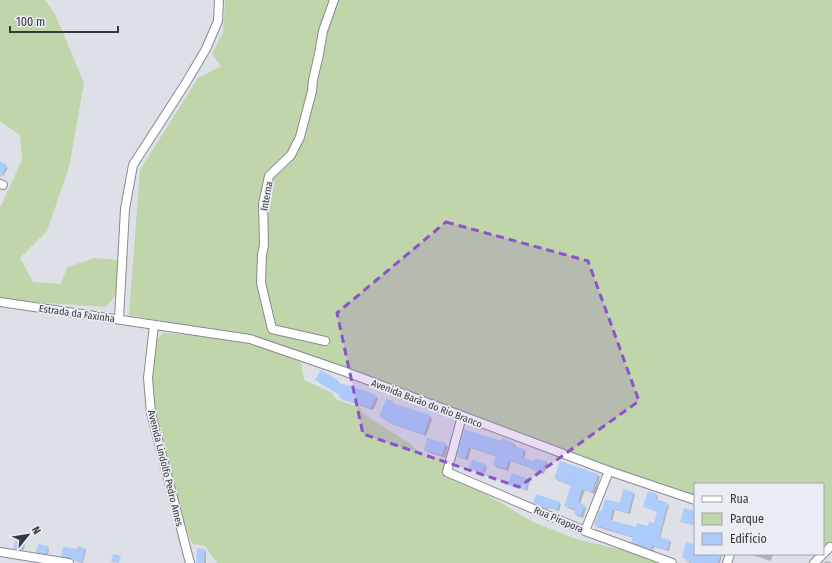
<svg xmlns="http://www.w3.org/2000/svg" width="832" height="563" font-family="'Fira Sans Condensed',sans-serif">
	<rect width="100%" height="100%" fill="#dde0e6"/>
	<path fill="#c0d5a9" d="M0 0H45L55 14 84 83 69 167 47 231 20 258 33 282 61 284 67 267 95 258 118 260 117 293 106 307 0 300V208L22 160 20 135 0 121Z
		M225 0H832V547L823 543V484H695V499L251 337 129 315 140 170 198 78 221 66 212 54 223 32Z
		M163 333C210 336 258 342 301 363L304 380 332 393 337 400 359 407 365 415 412 445 421 454 447 462 444 474 471 485 533 522 579 540 636 553H657L665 561 664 563H217L205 546 192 544 180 509 173 479 152 398 150 364 154 343Z"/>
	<path fill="#0003" d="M0 162 8 168 3 176 0 174Z
		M337 381 339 382 338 384 376 397 378 399 373 410 342 399 340 397 341 395 318 382Z
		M392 402 395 405 430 416 432 419 426 436 392 424 380 416Z
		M465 430 502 442V440L514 444 516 446V448L523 450 526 452 524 458 535 462 536 459 546 462 548 464 544 474 535 471 533 469 511 461 508 471 496 467 494 464 497 457 471 448 468 460 460 458 458 456Z
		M445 444 448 447 445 458 428 452 425 450Z
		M473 461 487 467 485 473 472 469Z
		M598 475 600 477 595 494 585 490 580 504 586 508 583 518 577 516 575 514 576 511 568 508 565 505 572 486 557 480 555 478Z
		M529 479 530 481 527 491 510 484Z
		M633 493 635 494 630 514 615 510 612 521 636 528H649L655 524 658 512 645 507 657 495 658 497 657 501 669 505 660 538 671 542 669 551 654 547 653 551 634 544 633 542 634 538 597 527 596 525 603 512 620 504Z
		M534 503H559L561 504 559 511 549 508 548 509Z
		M23 543 25 545 23 551 15 548Z
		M695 546V554H722L720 563H689L687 560 683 557Z
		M48 547 49 549 48 555 39 553 37 552Z
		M85 549 86 550 83 563 77 562 73 559 64 557 62 556Z
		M198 550 206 551V563H197Z
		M749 554H773L771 561Z
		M826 561 832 563H824Z"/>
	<path fill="#aeccfb" d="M0 161 7 165 0 179Z
		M321 370 338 380 336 382 369 392 377 396 371 408 339 398 340 395 315 380Z
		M386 399 393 401 392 403 430 415 424 435 388 422 389 421 379 417Z
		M464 429 501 441 502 438 514 443 513 446 524 449 522 457 534 461 535 458 546 461 542 473 531 469 532 468 509 460 506 469 493 465 496 456 469 447 465 459 457 456Z
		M427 438 446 443 442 455 424 450Z
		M472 460 486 464 483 473 469 468Z
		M560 461 598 474 592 492 582 489 578 502 585 505 581 516 574 514 575 509 564 506 571 485 554 478Z
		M512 473 529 479 525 490 508 485Z
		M623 489 634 492 628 513 613 509 610 520 636 527 637 523 648 526 649 522 654 523 657 512 643 507 644 503 648 491 657 494 656 499 668 503 659 537 670 540 667 550 652 546 651 550 631 542 633 537 594 525 599 510 602 511 605 499 620 503Z
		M536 494 560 502 557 511 547 507V508L533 503Z
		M684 508 695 511V526L680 522Z
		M16 540 24 542 22 550 13 548Z
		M686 542 695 545V554H721L718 563H691L686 561V559L682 558Z
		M38 544 48 546 47 554 36 552Z
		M77 546 85 548 82 563 74 561 70 558 61 556 63 547 77 549Z
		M197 548 205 549 204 563H196Z
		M113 554 121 556 119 563 111 562Z"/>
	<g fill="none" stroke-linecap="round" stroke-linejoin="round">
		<defs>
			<path id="minor" d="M0 184 3 185
				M0 302 250 339 346 372 609 471 695 500
				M119 319 125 209 133 165 184 86 206 49 218 21 219 0
				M154 325 148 378 151 413 190 563
				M325 341 272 329 261 283 262 255 264 245 263 204 269 176 291 155 300 137 312 91 313 80 319 54 323 31 334 0
				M462 416 447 472 585 531 672 563
				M585 531 609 471
				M0 552 69 563
				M727 563 730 554
				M814 563 830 547"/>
		</defs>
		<use href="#minor" stroke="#878a8f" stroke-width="10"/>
		<use href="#minor" stroke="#fff" stroke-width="8"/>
	</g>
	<path fill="#8c53ca" fill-opacity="0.2" stroke="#8c53ca" stroke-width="3" stroke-dasharray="8 5" stroke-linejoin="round" d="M446 222 588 261 639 401 519 487 363 434 337 313Z"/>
	<g text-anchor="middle" stroke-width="3.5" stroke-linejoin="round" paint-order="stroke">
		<g font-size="10" fill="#37383b" stroke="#eaedf3">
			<text transform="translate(266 196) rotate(-80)" y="4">Interna</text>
			<text transform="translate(77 313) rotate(8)" y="4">Estrada da Faxinha</text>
			<text transform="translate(427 403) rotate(21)" y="4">Avenida Barão do Rio Branco</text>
			<text transform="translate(166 468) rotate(76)" y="4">Avenida Lindolfo Pedro Ames</text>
			<text transform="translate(559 519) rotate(23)" y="4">Rua Pirapora</text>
		</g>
	</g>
	<rect x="694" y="483" width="130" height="72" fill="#eaedf3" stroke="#a2a5a9"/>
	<rect x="702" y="496" width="20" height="6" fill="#ffffff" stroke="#a2a5a9"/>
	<text x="730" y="503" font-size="12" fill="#37383b">Rua</text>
	<rect x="702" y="513" width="20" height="12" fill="#c0d5a9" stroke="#a2a5a9"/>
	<text x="730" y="523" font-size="12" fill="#37383b">Parque</text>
	<rect x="702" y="533" width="20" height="12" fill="#aeccfb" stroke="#a2a5a9"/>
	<text x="730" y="543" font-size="12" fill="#37383b">Edifício</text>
	<g transform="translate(28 535) rotate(60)" stroke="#eaedf3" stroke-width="3" paint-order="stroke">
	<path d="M0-3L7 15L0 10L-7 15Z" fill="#37383b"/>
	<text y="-6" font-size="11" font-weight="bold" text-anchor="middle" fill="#37383b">N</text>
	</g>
	<path d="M10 26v6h108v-6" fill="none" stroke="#37383b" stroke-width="2"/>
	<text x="16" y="26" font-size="12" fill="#37383b" stroke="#eaedf3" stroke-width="3" paint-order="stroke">100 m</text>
</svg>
